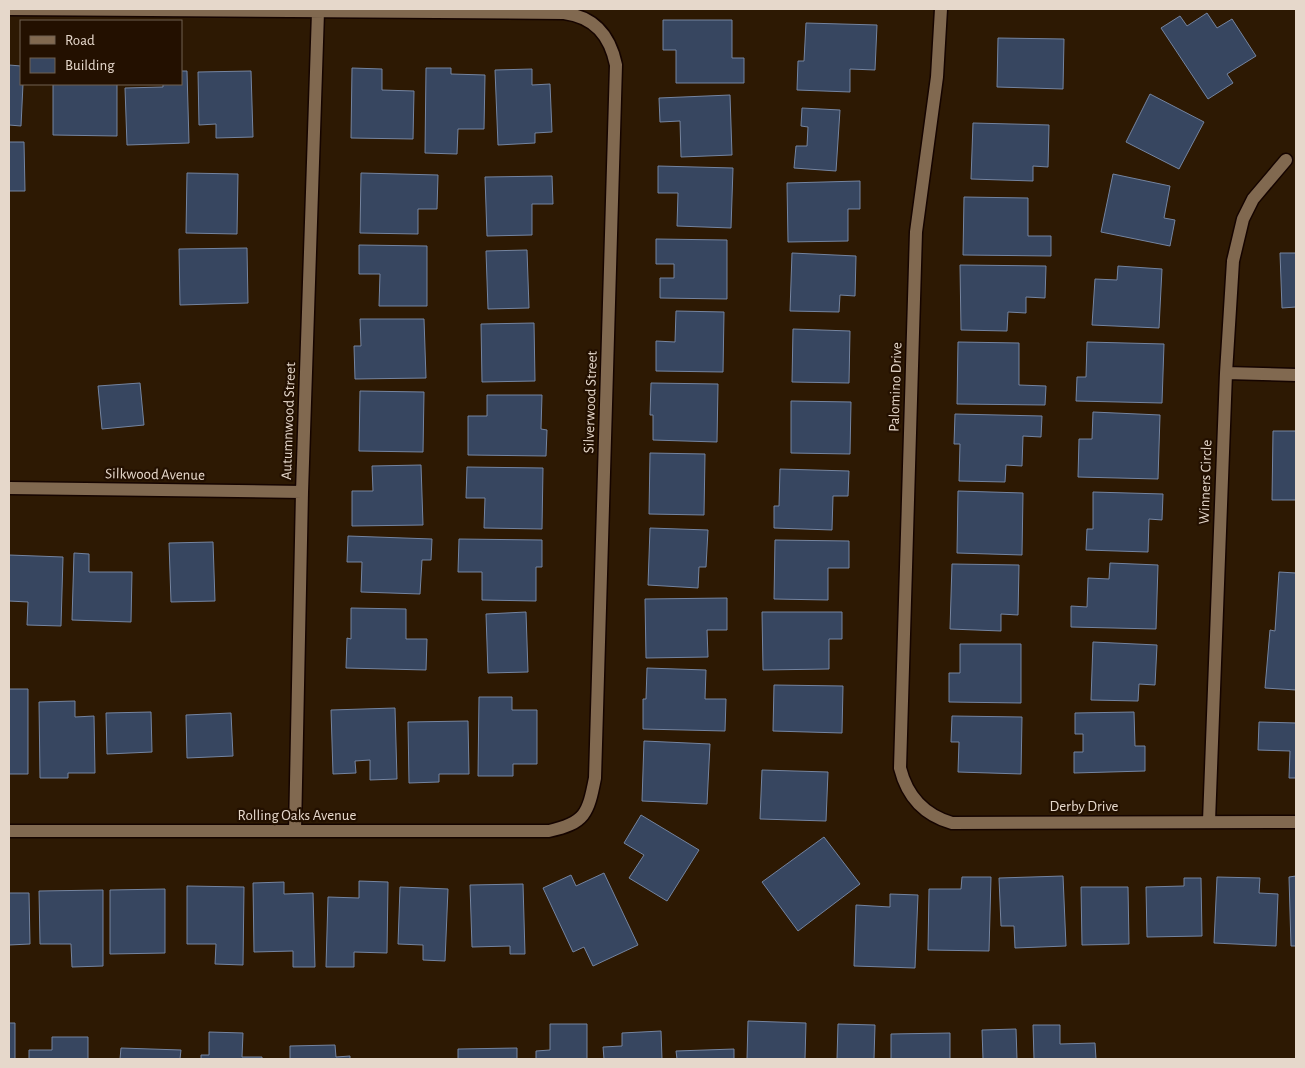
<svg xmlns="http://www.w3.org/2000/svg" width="1305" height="1068" font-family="'Alegreya Sans',sans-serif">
	<rect width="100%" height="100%" fill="#2d1903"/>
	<path fill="#374660" stroke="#7484a0" d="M1207 13 1217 28 1232 19 1256 56 1227 74 1233 83 1208 99 1161 28 1180 16 1187 26Z
		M663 20H732V58H744V83H676V50H663Z
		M806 23 877 25 875 70 850 69V92L797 90 798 61H804Z
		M998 38 1064 39 1063 89 997 87Z
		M9 65 21 66V84H23L21 126 9 125Z
		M352 68 382 69V90L414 91 413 139 351 138Z
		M426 68H451V74L485 75 484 129H458L457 154 425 153Z
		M532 69V85L550 84 552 132 535 133V143L498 145 495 70Z
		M181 71H187L189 143 127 145 125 88 163 87V84H181Z
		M251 71 253 137 216 138V124L199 125 198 72Z
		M53 84H117V136L53 135Z
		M1150 94 1204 122 1179 169 1126 142Z
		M730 95 732 155 681 157 680 121 660 122 659 98Z
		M802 108 840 110 836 171 794 168 796 146H807L808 127 801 126Z
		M973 123 1049 125 1048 167 1033 166V181L971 179Z
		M9 142H24L25 191H9Z
		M658 166 733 168 731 228 677 226 678 193H658Z
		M187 173 238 174 237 234 186 233Z
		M361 173 438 175 437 209H418V234L360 233Z
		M1113 174 1170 186 1164 218 1175 220 1170 246 1101 232Z
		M552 176 553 204H532V235L487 236 485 177Z
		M860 181V209H848V241L788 242 787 183Z
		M964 197 1028 198V236H1051V256L963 255Z
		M656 239 727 240V299L660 298V278H674V264H656Z
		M359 245 427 246V306H379L380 274H359Z
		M247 248 248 303 180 305 179 249Z
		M527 250 529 308 488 309 486 251Z
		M792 253 856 256 855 296 840 295 839 312 790 311Z
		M1280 253H1296V307L1282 308Z
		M960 265 1046 266 1045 298 1026 297V313L1008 312 1007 331 961 330Z
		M1118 266 1162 269 1159 328 1092 325 1095 279 1117 280Z
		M676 311 724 312 723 372 656 371V341L675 342Z
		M360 319H424L426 378 355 379 354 346H361Z
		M534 323 535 381 482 382 481 324Z
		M793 329 850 331 849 383 792 382Z
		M958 342 1019 343V385L1046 386 1045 405 957 404Z
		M1087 342 1164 344 1162 403 1076 401 1077 377H1086Z
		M140 383 144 425 102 429 98 386Z
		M651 383 718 384 717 442 653 440V415H650Z
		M360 391 424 392 423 452 359 451Z
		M487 395H542L541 429 547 430 546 456 468 455V416H487Z
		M791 401 851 402 850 454 791 453Z
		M1093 412 1160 415 1158 479 1078 477 1079 439H1092Z
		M955 414 1042 416 1041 437 1023 436 1022 466 1006 465 1005 482 959 481 960 444H954Z
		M1273 431H1296V500H1272Z
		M650 453 705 454 704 515 649 514Z
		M421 465 423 525 352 526V491H373L372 466Z
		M467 467 543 468 542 529 484 528 485 498H466Z
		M780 469 849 471 848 496H833L832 530 774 528V506H779Z
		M958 491 1023 493 1022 555 957 553Z
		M1093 492 1163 494 1162 520 1149 519 1148 552 1086 550 1087 529H1093Z
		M650 528 708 530 706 567H699L698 588 648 585Z
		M348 536 432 539 431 560H422L420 594 361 592 362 562H347Z
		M459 539 542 540V567H536V601L482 600V572H458Z
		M775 540 849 541V568H828V600L774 599Z
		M213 542 215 601 171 602 169 543Z
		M74 553 89 554V572H132L131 622 72 620Z
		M9 555 63 557 61 626 27 625 28 602 9 601Z
		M1110 563 1158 565 1156 629 1071 627V606L1087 607 1088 578 1109 579Z
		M952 564 1019 565 1018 615 1001 614V631L950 629Z
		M1279 572 1296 573V690L1265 688 1270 630 1275 631Z
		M727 598V630H707L708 657 646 658 645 599Z
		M351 608 406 609V639H427L426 670 346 668 347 638 351 639Z
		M526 612 528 672 488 673 486 614Z
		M762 612H842V639H829V669L763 670Z
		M1093 642 1157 645 1155 685 1139 684 1138 701 1091 700Z
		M960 644H1021V703L949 702V673H960Z
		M647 668 706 670 705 699H726L725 731 643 729V699H646Z
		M774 685 843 686 842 733 773 731Z
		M9 689H28V774H9Z
		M479 697H512V710H537V764H513V776H478Z
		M75 701V717L94 716 95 773H68V778H40L39 702Z
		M395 708 397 779 370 780V760L355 761 356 773 333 774 331 710Z
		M151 712 152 752 107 754 106 713Z
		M1134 712 1135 746H1145V771L1074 773V752H1083V734H1075V713Z
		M231 713 233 756 187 758 186 715Z
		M952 716 1022 717 1021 774 958 772 959 742H951Z
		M468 721 469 774H439V782L409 783 408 722Z
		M1259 722 1296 723V778H1289L1290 751 1258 750Z
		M644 741 710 744 707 804 642 801Z
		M762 770 828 772 826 821 760 819Z
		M641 815 699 850 667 901 629 878 644 855 624 843Z
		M824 837 860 884 798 931 762 882Z
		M604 873 638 945 593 966 584 947 573 952 543 888 571 875 576 886Z
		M1063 876 1066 946 1015 948 1014 926H1001L999 878Z
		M1296 876V946H1291L1289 877Z
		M962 877H991L989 951 928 950 929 889H961Z
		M1217 877 1260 878 1259 893 1278 894 1276 946 1214 943Z
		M1184 878H1201L1202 936 1147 937 1146 887 1184 886Z
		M359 881 388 882 387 953 354 952V967H326L328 897 359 898Z
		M284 882V894L313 893 315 967H293V951L254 952 253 883Z
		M523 884 525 954H510V946L472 947 470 885Z
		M187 886 244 887 243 965 215 964 216 944H187Z
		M400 887 448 889 445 961 423 960V945L398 944Z
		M1081 887H1128L1129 944 1082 945Z
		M165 889V953L110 954V890Z
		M103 890V966L72 967 71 944H40L39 891Z
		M9 893H29L30 944 9 945Z
		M890 894 918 895 915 968 854 966 856 905 890 907Z
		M748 1021 806 1023 805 1059H747Z
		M9 1023H15V1059H9Z
		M550 1024H587V1059H536V1051L550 1050Z
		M838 1024 875 1025 874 1059H837Z
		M1033 1025H1060V1044L1095 1043 1096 1059H1034Z
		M1016 1029 1017 1059H981H983L982 1030Z
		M661 1031 662 1059H604L603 1047 622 1046V1033Z
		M209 1032 243 1033 242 1057H262V1059H201V1055H209Z
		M950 1033V1059H891V1034Z
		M52 1037H88V1059H29V1050H52Z
		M335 1045 336 1057 350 1056V1059H290V1046Z
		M121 1048 181 1050 180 1059H120Z
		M517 1048V1059H458V1049Z
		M734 1049V1059H677L676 1051Z"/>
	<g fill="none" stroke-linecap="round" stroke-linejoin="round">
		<defs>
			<path id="minor" d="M9 9 564 13C595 17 610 36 616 65L595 778C588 814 585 823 549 831H9
				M941 9 937 77 916 232 900 768C907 796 924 815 952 823L1296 822
				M1226 373 1296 375
				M9 488 302 492
				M1209 821 1226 373 1233 261 1243 219 1253 199 1286 160
				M295 831 302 492 318 12"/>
		</defs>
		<use href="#minor" stroke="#150400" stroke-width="15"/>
		<use href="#minor" stroke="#816950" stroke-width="12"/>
	</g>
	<g text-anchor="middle" stroke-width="4.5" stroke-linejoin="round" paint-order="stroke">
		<g font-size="15" fill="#e6d8cb" stroke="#231000">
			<text transform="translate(895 387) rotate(-88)" y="5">Palomino Drive</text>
			<text transform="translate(590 402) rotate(-88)" y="5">Silverwood Street</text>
			<text transform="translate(288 421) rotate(-88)" y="5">Autumnwood Street</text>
			<text transform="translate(155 474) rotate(1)" y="5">Silkwood Avenue</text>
			<text transform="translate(1205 482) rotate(-88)" y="5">Winners Circle</text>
			<text x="1084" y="811">Derby Drive</text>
			<text x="297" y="820">Rolling Oaks Avenue</text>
		</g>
	</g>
	<rect width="1305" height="1068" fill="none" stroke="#e6d8cb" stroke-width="20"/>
	<rect x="20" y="20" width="162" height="65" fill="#231000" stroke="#716051"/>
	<rect x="30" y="36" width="25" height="8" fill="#816950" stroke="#716051"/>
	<text x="65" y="45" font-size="15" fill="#e6d8cb">Road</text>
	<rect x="30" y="58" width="25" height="15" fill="#374660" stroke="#716051"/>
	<text x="65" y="70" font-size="15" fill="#e6d8cb">Building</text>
</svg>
